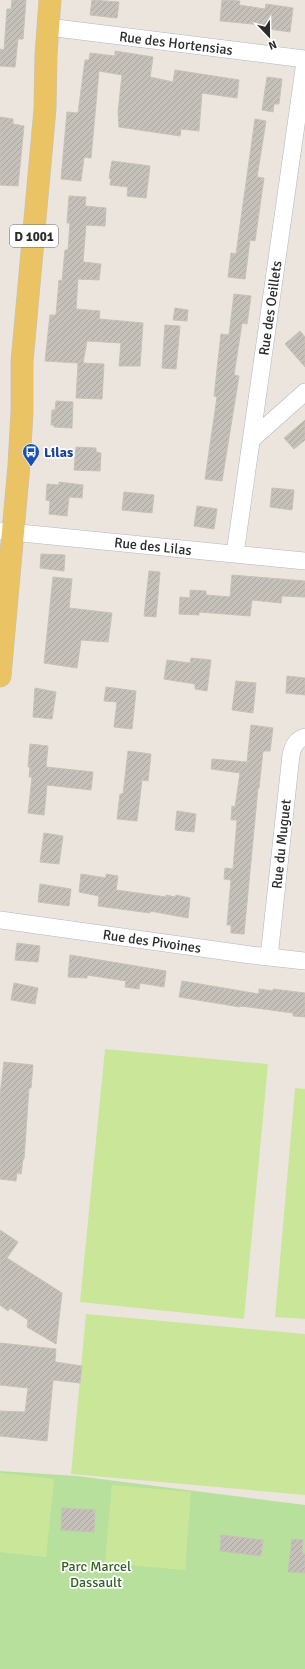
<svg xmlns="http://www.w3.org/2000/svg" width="305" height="1669" font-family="Signika,sans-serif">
	<defs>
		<pattern id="building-hatch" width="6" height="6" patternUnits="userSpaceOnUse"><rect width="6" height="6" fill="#c5c0b9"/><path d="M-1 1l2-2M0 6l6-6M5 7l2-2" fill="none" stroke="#a9a59f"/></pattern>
	</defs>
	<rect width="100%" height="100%" fill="#ece5de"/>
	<path fill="#b8e09d" d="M0 1471 77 1476 305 1505V1669H0Z"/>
	<path fill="#cae799" d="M105 1049 268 1064 244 1319 80 1302Z
		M295 1088 305 1089V1319L275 1317Z
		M86 1314 305 1334V1495L71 1474Z
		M0 1473 54 1479 46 1557 0 1552Z
		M112 1485 191 1492 185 1570 105 1563Z"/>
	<path fill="url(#building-hatch)" stroke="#c7c1b7" d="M12 0H26L23 39H18L15 67 0 66V49L4 50 7 9H11Z
		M92 0 119 2 117 18 90 15Z
		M222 0 240 1 239 5 265 9 266 4 293 8 290 32 262 28 263 25 220 21Z
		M115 51 153 57 150 77 173 82 175 70 239 80 237 98 202 93 199 131 181 129 180 136 119 127 118 112 122 75 99 71 91 158 84 157 81 181 61 179 67 112 78 113 85 60H89L90 53 115 56Z
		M267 77 282 79 279 104H274L273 112 262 110Z
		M0 117 13 119V124L24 126 18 186 0 185Z
		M255 119 266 121 257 177 264 178 255 241 250 240 245 279 228 277 231 253 236 254Z
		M112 161 150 166 146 198 127 196 128 187 110 185 111 179 109 178Z
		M69 196 86 197 85 206 106 208 105 226 86 225 83 262 101 264 99 280 78 279 76 309 100 311 99 319 143 323 140 366H119L121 343 87 341 83 363 104 364 102 399 76 398 78 363 45 361 50 315H56L59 280 62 281 65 250H68L70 223H67Z
		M234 294 251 296 247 324 242 323 234 375 239 376 222 481 205 479 217 397 214 396 221 334 229 335Z
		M175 308 188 310 187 321 173 320Z
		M165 325 180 326 176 369 162 368Z
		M300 331 305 337V367L285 344Z
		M56 401 73 402 72 428 54 427V425H51L52 410H55Z
		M305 420V440L294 449 284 438Z
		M76 447 96 448V452L101 453 100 471 74 470Z
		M59 482 83 485 82 498 69 497 67 516 49 514 50 501 46 500 47 484 59 485Z
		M272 488 294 490 292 510 270 507Z
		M124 492 154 495 152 513 122 510Z
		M197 506 217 509 214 529 194 526Z
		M41 554 65 555 64 571 40 568Z
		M149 571 160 572 156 617 144 616Z
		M232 575 305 581V597L282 596 281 603 252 600 250 616 199 612V615L179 614 180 597 190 598V590L206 591V595L230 597Z
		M53 577 72 579 69 608 112 613 108 642 81 640 77 668 44 663Z
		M191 658 211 660 207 691 195 689V684L164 679 167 660 190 663Z
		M287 676 305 678V695L286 693Z
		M236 681 256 683 253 713 232 710Z
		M106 687 136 691 132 729 114 727 117 702 104 701Z
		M35 688 56 692 52 719 33 717Z
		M251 725 273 728 270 751H263L259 788H258L244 934 231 933V925H227L231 880 224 879 225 868 233 869 237 820H231L232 806 235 807 240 773 211 769 212 759 247 762Z
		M30 744 48 746 46 767 93 772 91 790 47 785 44 815 28 813 32 777H29L30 767H28Z
		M128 751 151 754 148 781 142 780 137 821 117 819 120 794H123Z
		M177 811 196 814 194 832 175 830Z
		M44 833 63 836 59 864 40 862Z
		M81 874 106 878V874L118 876 116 890 166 897V895L175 897 176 895 190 898 188 918 150 911V913L98 906 99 896 79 892Z
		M40 884 71 889 69 906 38 902Z
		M17 943 40 946 38 962 15 960Z
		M70 955 166 971 164 987 140 983 139 989 125 987 126 981 87 975V978L68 977Z
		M182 981 259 994V989L273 991V989L305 993V1017L293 1016V1013L241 1006 240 1007 179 997Z
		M14 983 38 988 35 1004 11 1000Z
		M4 1062 33 1065 31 1088H29L24 1159H23L21 1174 17 1173 16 1181 0 1179V1095Z
		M0 1230 18 1242 7 1258 62 1293 56 1344 27 1327 28 1320 10 1308 8 1311 0 1305Z
		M0 1343 56 1349 55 1362 82 1366 80 1383 53 1380 47 1441 0 1436V1411L25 1412 28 1388 0 1385Z
		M62 1508 95 1510 94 1532 61 1530Z
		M221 1535 263 1540 261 1556 220 1551Z
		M292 1539 303 1540 302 1553 305 1554V1573L288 1572Z"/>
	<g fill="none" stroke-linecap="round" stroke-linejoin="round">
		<defs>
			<path id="minor" d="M48 27 305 59
				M251 440 305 392
				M0 531 305 561
				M235 554 305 62
				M0 920 251 955 305 961
				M269 957 291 755C293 746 296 740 305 737"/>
			<path id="primary" d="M0 676 19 465 22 412V362L45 109 46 55 50 0"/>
		</defs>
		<use href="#minor" stroke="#b1b5be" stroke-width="18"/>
		<use href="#primary" stroke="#c4c4c4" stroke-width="23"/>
		<use href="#minor" stroke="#fff" stroke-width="17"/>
		<use href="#primary" stroke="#eac365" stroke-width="22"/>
	</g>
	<defs>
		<symbol id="bus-pin" viewBox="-11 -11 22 30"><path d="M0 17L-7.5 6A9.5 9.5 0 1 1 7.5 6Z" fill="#1a4fb4" stroke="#fff"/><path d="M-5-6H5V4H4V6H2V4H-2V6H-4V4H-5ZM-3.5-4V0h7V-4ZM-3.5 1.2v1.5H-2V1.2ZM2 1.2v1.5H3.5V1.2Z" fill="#fff"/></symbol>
	</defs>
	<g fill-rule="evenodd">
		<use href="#bus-pin" x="21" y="442" width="20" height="27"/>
	</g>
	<g text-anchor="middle" stroke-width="3.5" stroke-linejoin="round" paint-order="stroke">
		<rect fill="#fff" stroke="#6b6b6b" stroke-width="1" x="10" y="225" width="48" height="22" rx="3"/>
		<g font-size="13" font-weight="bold" fill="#2b2b2b">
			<text x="34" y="241">D 1001</text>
		</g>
		<g font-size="14" fill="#2b2b2b" stroke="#fff">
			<text transform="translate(176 43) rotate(7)" y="5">Rue des Hortensias</text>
			<text transform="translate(270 308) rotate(-82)" y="5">Rue des Oeillets</text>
			<text transform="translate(153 546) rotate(6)" y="5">Rue des Lilas</text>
			<text transform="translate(281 844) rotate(-84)" y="5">Rue du Muguet</text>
			<text transform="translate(152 941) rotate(8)" y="5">Rue des Pivoines</text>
		</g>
		<g font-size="14" font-weight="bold" fill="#164399" stroke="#fff" text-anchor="start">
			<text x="44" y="457">Lilas</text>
		</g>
		<g font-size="14" fill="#31651e" stroke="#fff">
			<text x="96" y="1571">Parc Marcel<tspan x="96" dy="16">Dassault</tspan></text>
		</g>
	</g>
	<g transform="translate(269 36) rotate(158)" stroke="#ffffff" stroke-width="3" paint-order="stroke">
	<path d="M0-3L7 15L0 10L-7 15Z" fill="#2b2b2b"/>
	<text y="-6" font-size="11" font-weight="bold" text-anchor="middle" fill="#2b2b2b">N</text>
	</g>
</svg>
